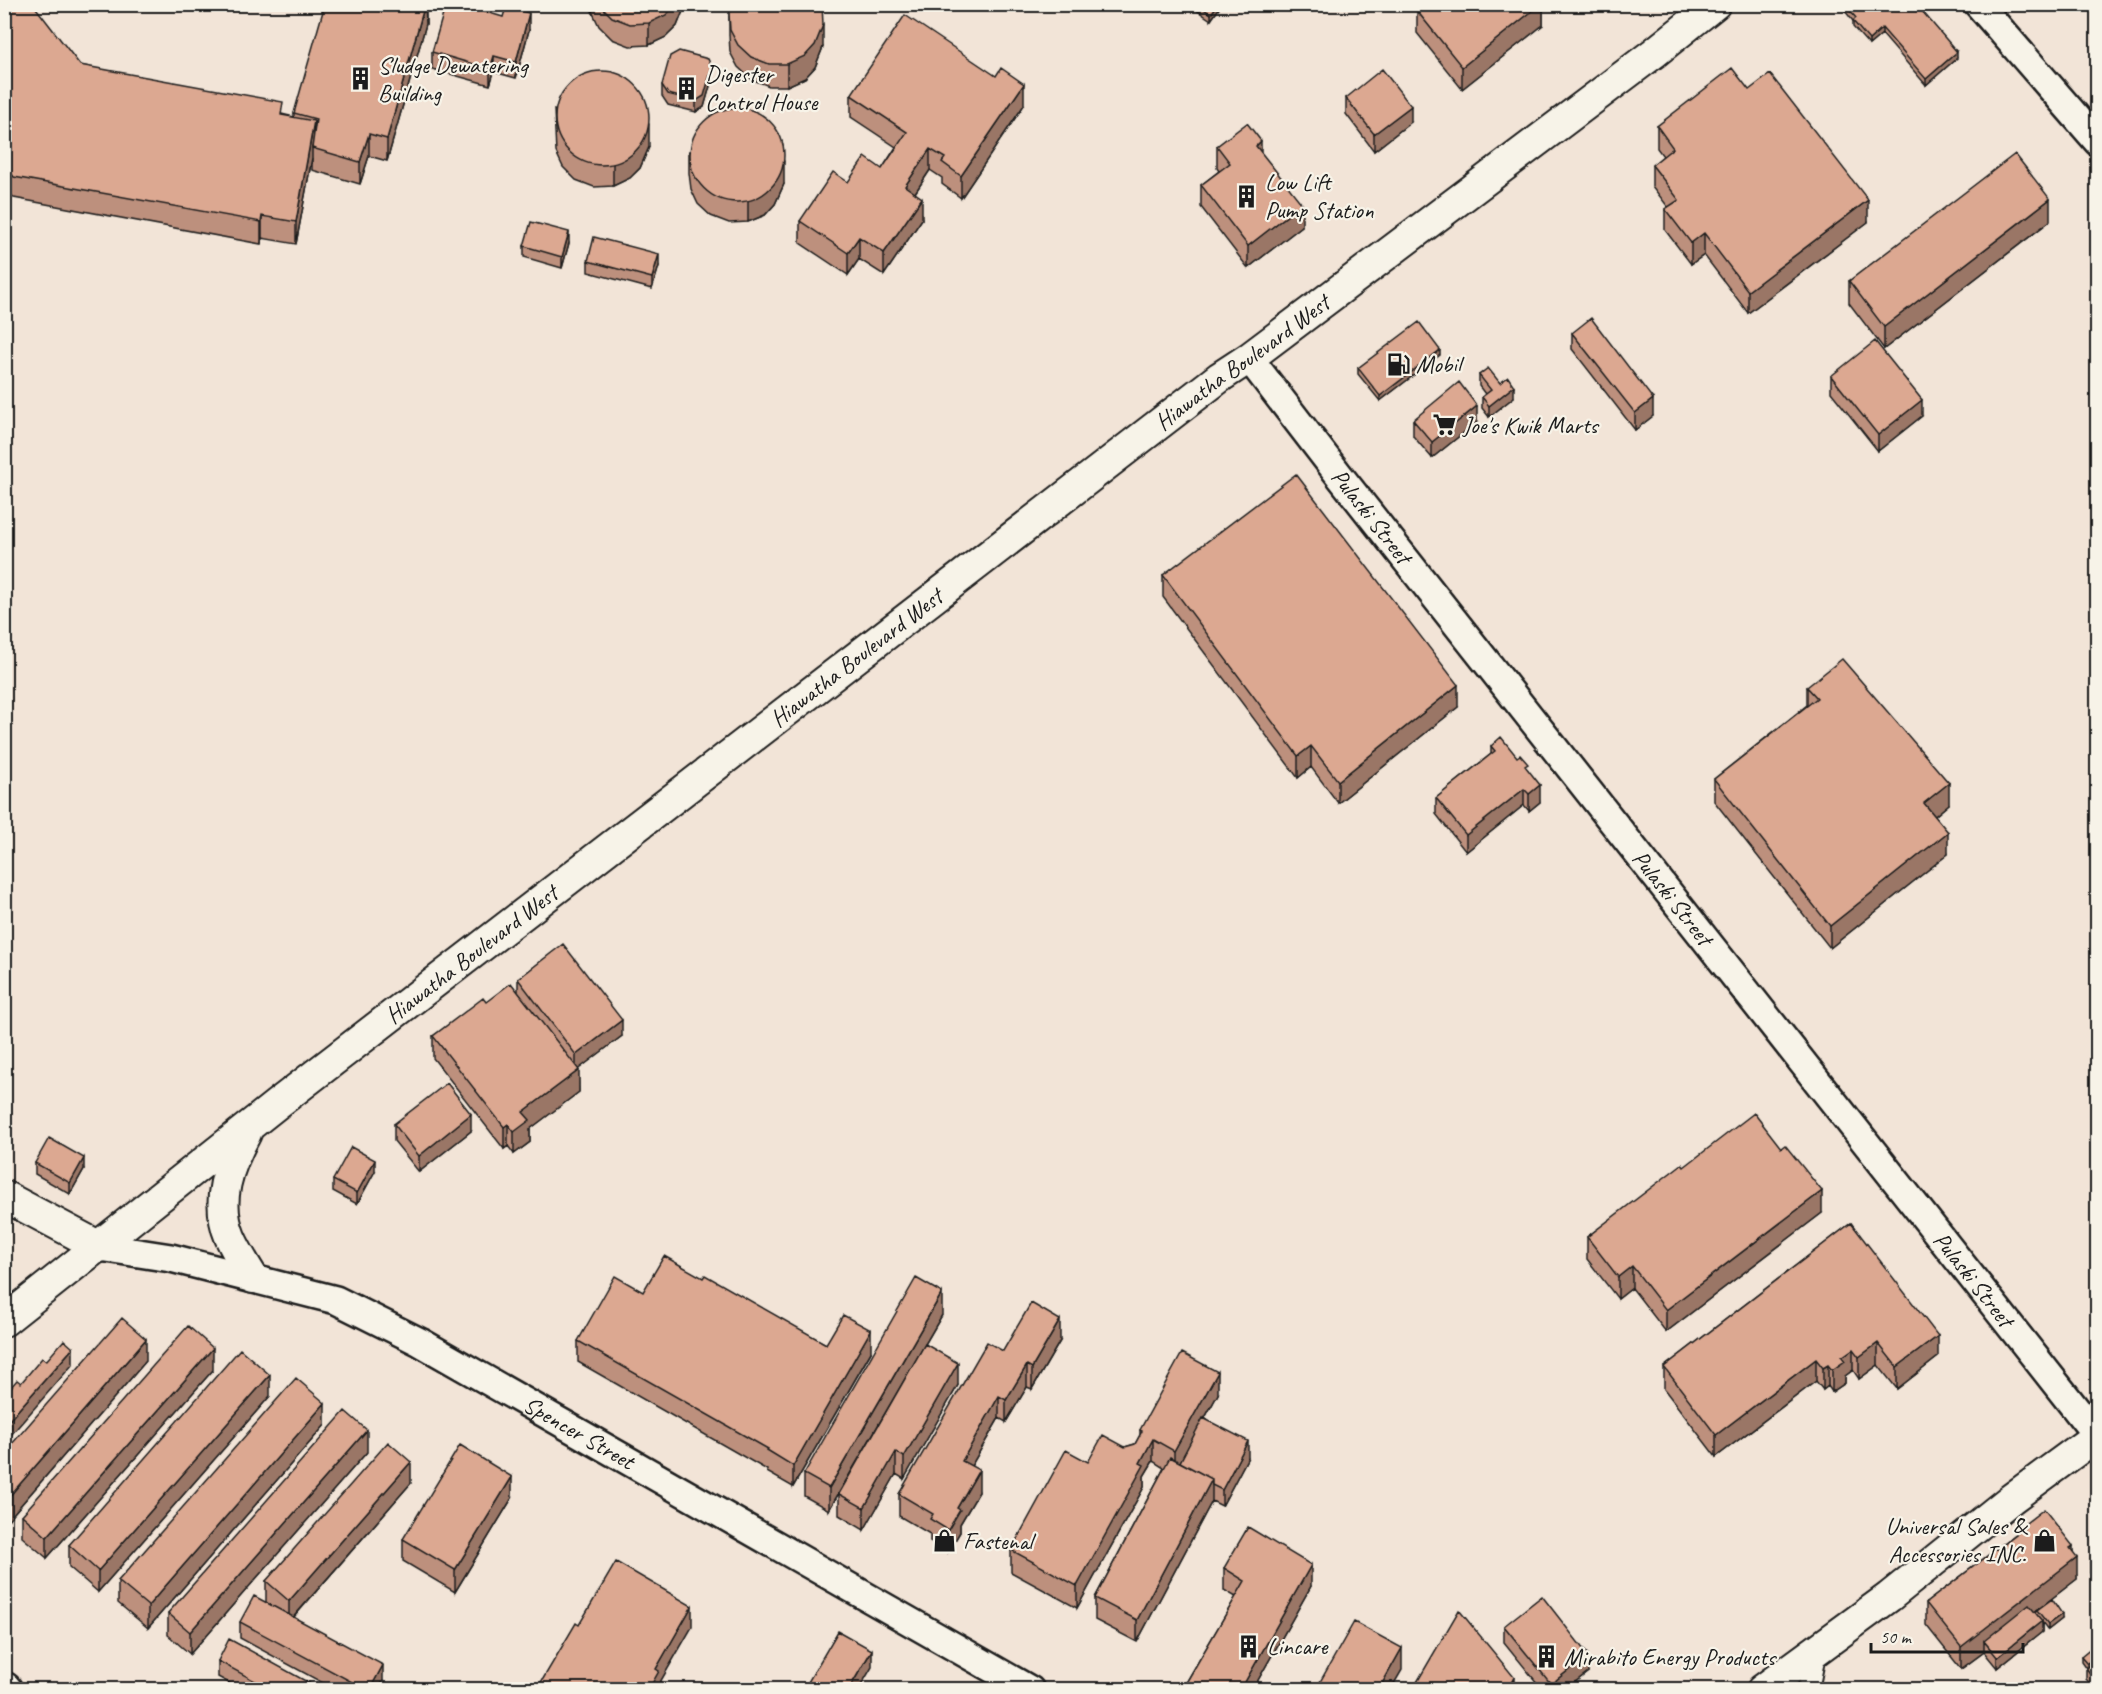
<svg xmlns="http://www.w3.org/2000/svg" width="2102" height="1694" font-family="Caveat,sans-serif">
	<rect width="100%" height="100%" fill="#f2e4d7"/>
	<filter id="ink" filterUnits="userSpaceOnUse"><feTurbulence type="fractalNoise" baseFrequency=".0167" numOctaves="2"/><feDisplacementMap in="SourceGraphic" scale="12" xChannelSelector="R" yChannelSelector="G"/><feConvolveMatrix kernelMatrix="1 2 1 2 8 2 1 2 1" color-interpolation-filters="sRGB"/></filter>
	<g filter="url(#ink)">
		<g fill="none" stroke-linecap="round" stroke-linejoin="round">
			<defs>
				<path id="street" d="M1808 1690 1816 1650"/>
				<g id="secondary">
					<path d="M1978 4 2098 142"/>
					<path id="s1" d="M1249 358 1339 475 2098 1437"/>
					<path id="s2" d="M100 1247 171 1258 336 1300 420 1342 1030 1690"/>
				</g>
				<g id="primary">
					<path d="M246 1133C228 1166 215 1201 230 1237 236 1251 245 1265 253 1278"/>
					<path d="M4 1196 100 1247"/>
					<path id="s3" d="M4 1321 277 1104 1220 377 1249 358 1654 53 1715 4"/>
					<path d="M1762 1690 1889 1597 2011 1499 2098 1435"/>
				</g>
				<path id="highway" d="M4 1689 5 1690"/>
			</defs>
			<use href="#street" stroke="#1c1c1c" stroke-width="24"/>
			<use href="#secondary" stroke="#1c1c1c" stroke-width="32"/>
			<use href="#primary" stroke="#1c1c1c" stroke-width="34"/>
			<use href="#highway" stroke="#1c1c1c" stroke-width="38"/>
			<use href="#street" stroke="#f7f3e8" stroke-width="20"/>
			<use href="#secondary" stroke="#f7f3e8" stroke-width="27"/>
			<use href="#primary" stroke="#f7f3e8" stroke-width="30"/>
			<use href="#highway" stroke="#f7f3e8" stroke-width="33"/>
		</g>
		<path fill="#bd907d" stroke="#1c1c1c" stroke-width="1.5" d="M4 4 80 65 294 117V113L426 4V24L387 161 369 156 360 184 312 170V158L296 244 262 238 261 244 14 198 4 187Z
			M592 4H685V6L677 26 666 37 649 45 630 46 612 39 599 26 592 11Z
			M1195 4H1222L1211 20 1195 9Z
			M1543 4V25L1462 89 1417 33V11Z
			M1841 4H1916L1957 58 1926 85 1882 34 1869 45 1853 27V21L1841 6Z
			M729 14 823 47 815 67 805 78 787 86H769L751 79 738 67 730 52 729 35Z
			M529 30 516 78 494 72 490 85 432 69V52Z
			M712 79 704 107 696 112 668 105 662 96V85Z
			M1749 90 1868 222 1748 313 1704 255 1691 264 1665 230V209L1668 207 1652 186V165L1663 156 1657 148V126Z
			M851 95 1024 105 961 198 942 184V178L930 170 915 193 922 219 884 275 859 259 848 275 800 243V221L848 182 882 169 896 147 851 117Z
			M1346 98 1411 122 1374 151 1346 114Z
			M554 110 649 147 640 168 630 178 613 186 594 187 576 180 563 167 556 152Z
			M1217 146 1261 153 1302 226 1248 268 1201 207V185L1219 171 1217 168Z
			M689 151 784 184 775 204 765 215 748 222 729 223 711 216 698 204 691 189 689 173Z
			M2050 221 1884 349 1849 303V281Z
			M569 243 562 268 524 257V246Z
			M588 261 659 266 652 289 588 272Z
			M1572 333 1653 416 1635 430 1572 349Z
			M1440 355 1380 401 1358 374V368Z
			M1479 375 1500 383 1514 397 1489 417 1482 408V397L1485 394 1479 386Z
			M1831 376 1922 416 1878 451 1831 392Z
			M1413 420 1477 422 1432 458 1413 436Z
			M1163 575 1458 707 1338 803 1311 767 1298 778 1163 597Z
			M1807 687 1949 804 1935 816 1948 854 1830 948 1714 801V779L1807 705Z
			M1491 746 1528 770 1540 802 1529 811 1524 805 1466 852 1436 814V798L1491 754Z
			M518 979 622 1036 578 1069 579 1092 530 1129V1142L514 1154 508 1146 504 1149 433 1058V1036L486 1002 518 991Z
			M394 1124 471 1131 419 1172 394 1141Z
			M35 1163 84 1169 70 1194 35 1174Z
			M1684 1167 1822 1213 1666 1332 1632 1288 1618 1299 1587 1259V1237Z
			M375 1171 357 1204 333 1191V1180Z
			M1851 1223 1938 1357 1897 1389 1878 1365 1859 1379 1853 1370 1845 1376V1383L1832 1392 1828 1386 1823 1390 1816 1381 1716 1457 1664 1389V1367Z
			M703 1278 826 1344 871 1352 793 1487 767 1472V1470L578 1362V1341L643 1292Z
			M942 1315 925 1344 958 1385 904 1479 896 1474 864 1530 839 1515V1494L905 1379 829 1510 804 1496V1474Z
			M1060 1341 1032 1389 1027 1387 1006 1422 999 1418 971 1466 979 1492 960 1524V1532L948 1552 930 1541V1534L899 1516V1494L1003 1351Z
			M146 1361 6 1522 4 1521V1453Z
			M213 1370 47 1558 22 1537V1515Z
			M1218 1394 1205 1418 1248 1457 1222 1506 1212 1501 1137 1642 1095 1620V1598L1164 1468 1153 1461 1144 1476V1487L1077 1608 1011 1572V1550L1088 1462 1125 1447 1135 1444 1140 1435V1430Z
			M270 1396 98 1592 69 1567V1545Z
			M325 1425 148 1628 118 1603V1581Z
			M367 1452 190 1654 168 1635V1613Z
			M411 1483 294 1617 383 1681 378 1689H334L240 1638V1622L266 1602V1581Z
			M512 1498 455 1592 403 1561V1539Z
			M2022 1526 2073 1551 2077 1579 2039 1608 2062 1619 2048 1630 2042 1622V1632L1997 1668 1984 1652 1961 1669 1926 1625V1603L2022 1529Z
			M2097 1556V1583L2090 1573V1562Z
			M1224 1568 1311 1586 1253 1689H1183V1688L1236 1597 1224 1590Z
			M1504 1626 1588 1672 1566 1689H1542L1504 1642Z
			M2097 1655V1689H2095L2086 1679V1668L2081 1661V1656Z
			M218 1661 320 1689H240L218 1677Z"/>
		<path fill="#9a7666" stroke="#1c1c1c" stroke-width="1.5" d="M425 4 426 24 387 161V139Z
			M677 4H685V6L677 26 666 37 649 45V23Z
			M1218 4H1222L1211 20V14Z
			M1541 4H1543V25L1462 89V67Z
			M529 13V30L516 78V62Z
			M823 25V47L815 67 805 78 787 86V64Z
			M1882 28V34L1869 45V40Z
			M1957 52V58L1926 85V79Z
			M494 56V72L490 85V69Z
			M712 68V79L704 107 696 112V101Z
			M1024 84V105L961 198V176Z
			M1411 106V122L1374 151V134Z
			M314 121V143L312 148V158L296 244V222Z
			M649 125V147L640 168 630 178 613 186V164Z
			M369 134V156L360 184V162Z
			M1261 141V163L1256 146Z
			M930 149V170L905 208V186Z
			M784 162V184L775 204 765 215 748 222V201Z
			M922 198V219L884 275V253Z
			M2050 199V221L1884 349V327Z
			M1868 200V222L1748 313V291Z
			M1302 204V226L1248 268V246Z
			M262 216V238L261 244V222Z
			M569 232V243L562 268V257Z
			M1704 233V255L1691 264V243Z
			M859 237V259L848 275V253Z
			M659 254V266L652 289V278Z
			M1440 350V355L1380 401V396Z
			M1514 386V397L1489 417V406Z
			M1653 399V416L1635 430V413Z
			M1922 400V416L1878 451V435Z
			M1477 406V422L1432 458V442Z
			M1458 685V707L1338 803V781Z
			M1311 746V767L1298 778V756Z
			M1949 783V804L1924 825V803Z
			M1540 785V802L1529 811V794Z
			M1524 789V805L1466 852V835Z
			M1948 832V854L1830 948V926Z
			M622 1020V1036L576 1071V1055Z
			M579 1070V1092L530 1129V1142L514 1154V1132L523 1112Z
			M471 1114V1131L419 1172V1156Z
			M508 1124V1146L504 1149V1127Z
			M84 1158V1169L70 1194V1183Z
			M375 1160V1171L357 1204V1193Z
			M1822 1191V1213L1666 1332V1310Z
			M1632 1266V1288L1618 1299V1277Z
			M942 1293V1315L829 1510V1488Z
			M1060 1320V1341L1032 1389V1368Z
			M871 1330V1352L793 1487V1466Z
			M1938 1336V1357L1897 1389V1367Z
			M146 1339V1361L6 1522V1500Z
			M1878 1343V1365L1859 1379V1357Z
			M73 1348V1364L4 1443V1426Z
			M213 1348V1370L47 1558V1537Z
			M1853 1349V1370L1845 1376V1383L1832 1392V1370L1842 1357Z
			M1816 1359V1381L1716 1457V1435Z
			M958 1363V1385L904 1479V1457Z
			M1027 1365V1387L1006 1422V1400Z
			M1828 1365V1386L1823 1390V1368Z
			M1218 1372V1394L1174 1473V1451Z
			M270 1375V1396L98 1592V1571Z
			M999 1396V1418L962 1482V1461Z
			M325 1403V1425L148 1628V1606Z
			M367 1430V1452L190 1654V1632Z
			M1153 1439V1461L1144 1476V1487L1077 1608V1586L1140 1463Z
			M1248 1441V1457L1222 1506V1490Z
			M896 1452V1474L864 1530V1508Z
			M411 1462V1483L289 1622V1601Z
			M979 1470V1492L960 1524V1532L948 1552V1530L957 1508Z
			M512 1477V1498L455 1592V1570Z
			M1212 1479V1501L1137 1642V1620Z
			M2073 1546V1560L2077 1557V1579L1989 1647 1984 1641V1652L1961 1669V1647Z
			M1311 1565V1586L1253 1689H1241Z
			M692 1606V1627L659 1684V1689H649L656 1669Z
			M2062 1614V1619L2048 1630V1624Z
			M2042 1621V1632L1997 1668V1657Z
			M1402 1648V1670L1391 1689H1379Z
			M872 1650V1667L859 1689H849Z
			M1588 1655V1672L1566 1689H1551V1684Z
			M2097 1656V1661L2087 1669V1663Z
			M383 1665V1681L378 1689H370Z
			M1514 1677V1689H1508Z"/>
		<path fill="#dca891" stroke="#1c1c1c" stroke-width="1.5" d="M4 4H33L80 65 283 102 281 115 314 121 296 222 262 216 261 222 14 177 4 165Z
			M325 4H425L387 139 369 134 360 162 312 148 316 119 294 113Z
			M446 4H460L503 17 506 7 529 13 516 62 494 56 490 69 432 52Z
			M677 4 666 15 649 23 630 24 612 17 599 4Z
			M732 4H822L823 25 815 45 805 56 787 64H769L751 57 738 45 730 30 729 14Z
			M1197 4H1218L1211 14Z
			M1426 4H1541L1462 67 1417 11Z
			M1844 4H1916L1957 52 1926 79 1882 28 1869 40 1853 21 1856 18Z
			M905 15 996 76 1001 68 1024 84 961 176 942 162 945 158 930 149 905 186 922 198 884 253 859 237 848 253 800 221 833 172 848 182 865 157 882 169 907 132 851 95Z
			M679 51 708 59 712 68 704 96 696 101 668 94 662 85 670 56Z
			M1732 68 1749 90 1770 74 1868 200 1748 291 1704 233 1691 243 1665 209 1679 200 1652 165 1673 148 1657 126Z
			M1382 69 1411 106 1374 134 1346 98Z
			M555 118a47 47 0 1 1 94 0a47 47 0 1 1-94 0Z
			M690 155a47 47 0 1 1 94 0a47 47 0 1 1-94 0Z
			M1247 123 1261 141 1256 146 1302 204 1248 246 1201 185 1230 163 1217 146Z
			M2015 154 2050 199 1884 327 1849 281Z
			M531 222 569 232 562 257 524 246Z
			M594 237 659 254 652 278 588 261Z
			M1591 318 1653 399 1635 413 1572 333Z
			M1419 322 1440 350 1380 396 1358 368Z
			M1875 341 1922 400 1878 435 1831 376Z
			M1488 368 1500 383 1508 377 1514 386 1489 406 1482 397 1491 390 1479 375Z
			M1459 382 1477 406 1432 442 1413 420Z
			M1296 474 1458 685 1338 781 1311 746 1298 756 1163 575Z
			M1842 659 1949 783 1924 803 1948 832 1830 926 1714 779 1817 698 1807 687Z
			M1501 737 1517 757 1520 755 1528 764 1525 766 1540 785 1529 794 1524 789 1466 835 1436 798 1495 751 1491 746Z
			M563 944 622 1020 576 1055 518 979Z
			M511 983 579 1070 523 1112 530 1120 514 1132 508 1124 504 1127 433 1036 483 998 486 1002Z
			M447 1083 471 1114 419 1156 394 1124Z
			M1754 1113 1781 1148 1785 1145 1822 1191 1666 1310 1632 1266 1618 1277 1587 1237 1682 1164 1684 1167Z
			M49 1138 84 1158 70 1183 35 1163Z
			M351 1147 375 1160 357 1193 333 1180Z
			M1851 1223 1938 1336 1897 1367 1878 1343 1859 1357 1853 1349 1842 1357 1845 1361 1832 1370 1828 1365 1823 1368 1816 1359 1716 1435 1664 1367Z
			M664 1256 703 1278 705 1275 826 1344 843 1315 871 1330 793 1466 767 1450 768 1449 578 1341 615 1276 643 1292Z
			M916 1278 942 1293 829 1488 804 1474Z
			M1031 1303 1060 1320 1032 1368 1027 1365 1006 1400 999 1396 962 1461 979 1470 957 1508 960 1510 948 1530 930 1519 933 1514 899 1494 987 1342 1003 1351Z
			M122 1318 146 1339 6 1500 4 1499V1453Z
			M188 1326 213 1348 47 1537 22 1515Z
			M64 1340 73 1348 4 1426V1395L17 1380 21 1383 42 1358 46 1361Z
			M925 1344 958 1363 904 1457 896 1452 864 1508 839 1494Z
			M240 1349 270 1375 98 1571 69 1545Z
			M1182 1353 1218 1372 1174 1451 1153 1439 1140 1463 1144 1465 1077 1586 1011 1550 1066 1450 1088 1462 1103 1435 1125 1447 1135 1444 1142 1431 1140 1430Z
			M296 1378 325 1403 148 1606 118 1581Z
			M345 1411 367 1430 190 1632 168 1613Z
			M1203 1418 1248 1441 1222 1490 1212 1485V1479L1180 1462Z
			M388 1442 411 1462 289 1601 266 1581Z
			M460 1445 512 1477 455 1570 403 1539Z
			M1170 1457 1212 1479 1137 1620 1095 1598Z
			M2044 1509 2073 1546 2070 1548 2077 1557 1961 1647 1926 1603 2024 1528 2022 1526Z
			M1248 1527 1311 1565 1241 1689H1186L1183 1688 1245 1581 1224 1568Z
			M2097 1556V1572L2090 1562Z
			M616 1562 692 1606 656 1669 659 1671 649 1689H537L576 1623 579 1625Z
			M254 1596 383 1665 370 1689H365L240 1622Z
			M1542 1596 1588 1655 1551 1684 1504 1626Z
			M2052 1599 2062 1614 2048 1624 2037 1610Z
			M2029 1605 2042 1621 1997 1657 1984 1641Z
			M1459 1610 1514 1677 1508 1689H1413Z
			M1354 1622 1402 1648 1379 1689H1316Z
			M838 1631 872 1650 849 1689H804Z
			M229 1639 320 1689H270L218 1661Z
			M2092 1647 2097 1656 2087 1663 2081 1656Z
			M2097 1659V1682L2086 1668Z"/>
	</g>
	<defs>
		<symbol id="building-bare" viewBox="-9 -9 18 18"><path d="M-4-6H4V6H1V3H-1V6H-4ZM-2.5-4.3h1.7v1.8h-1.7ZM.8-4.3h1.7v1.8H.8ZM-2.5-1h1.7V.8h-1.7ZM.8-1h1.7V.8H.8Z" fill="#1c1c1c" stroke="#f7f3e8" stroke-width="2.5" paint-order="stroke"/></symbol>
		<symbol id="fuel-bare" viewBox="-9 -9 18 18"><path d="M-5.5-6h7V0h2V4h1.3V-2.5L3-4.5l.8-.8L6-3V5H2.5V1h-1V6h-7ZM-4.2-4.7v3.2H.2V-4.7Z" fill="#1c1c1c" stroke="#f7f3e8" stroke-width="2.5" paint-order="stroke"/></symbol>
		<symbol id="supermarket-bare" viewBox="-9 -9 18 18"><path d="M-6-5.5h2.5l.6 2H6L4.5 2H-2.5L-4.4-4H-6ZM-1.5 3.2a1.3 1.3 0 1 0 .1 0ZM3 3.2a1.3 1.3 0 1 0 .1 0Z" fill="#1c1c1c" stroke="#f7f3e8" stroke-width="2.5" paint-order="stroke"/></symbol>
		<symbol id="shop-bare" viewBox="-9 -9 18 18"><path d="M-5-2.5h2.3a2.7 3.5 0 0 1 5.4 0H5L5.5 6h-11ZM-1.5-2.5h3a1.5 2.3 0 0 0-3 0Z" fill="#1c1c1c" stroke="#f7f3e8" stroke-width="2.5" paint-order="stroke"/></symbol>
	</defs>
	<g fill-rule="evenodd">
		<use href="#building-bare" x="344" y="62" width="33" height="33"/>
		<use href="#building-bare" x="670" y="72" width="33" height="33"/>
		<use href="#building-bare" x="1230" y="180" width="33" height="33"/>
		<use href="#fuel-bare" x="1382" y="348" width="33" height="33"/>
		<use href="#supermarket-bare" x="1428" y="408" width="33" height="33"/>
		<use href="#shop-bare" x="2028" y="1524" width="33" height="33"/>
		<use href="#shop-bare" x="928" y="1524" width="33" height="33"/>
		<use href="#building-bare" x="1232" y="1630" width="33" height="33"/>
		<use href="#building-bare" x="1530" y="1640" width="33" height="33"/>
	</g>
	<g text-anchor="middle" stroke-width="4.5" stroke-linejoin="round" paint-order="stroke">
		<g font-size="24" fill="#1c1c1c" stroke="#f7f3e8" text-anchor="start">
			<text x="378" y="73">Sludge Dewatering<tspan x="378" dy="28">Building</tspan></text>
			<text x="705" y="82">Digester<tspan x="705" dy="28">Control House</tspan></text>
			<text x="1265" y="190">Low Lift<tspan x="1265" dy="28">Pump Station</tspan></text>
			<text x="1416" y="372">Mobil</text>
			<text x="1463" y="433">Joe's Kwik Marts</text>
			<text x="2026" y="1534" text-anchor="end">Universal Sales &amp;<tspan x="2026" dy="28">Accessories INC.</tspan></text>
			<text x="963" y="1549">Fastenal</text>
			<text x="1267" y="1654">Lincare</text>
			<text x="1564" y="1665">Mirabito Energy Products</text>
		</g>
		<g font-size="24" fill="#1c1c1c" stroke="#f7f3e8">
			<text dy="8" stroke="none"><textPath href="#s3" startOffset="1566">Hiawatha Boulevard West</textPath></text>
			<text dy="8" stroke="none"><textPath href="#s1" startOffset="200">Pulaski Street</textPath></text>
			<text dy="8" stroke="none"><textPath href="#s3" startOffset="1080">Hiawatha Boulevard West</textPath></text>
			<text dy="8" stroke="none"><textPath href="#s1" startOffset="686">Pulaski Street</textPath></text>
			<text dy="8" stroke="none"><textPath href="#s3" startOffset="594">Hiawatha Boulevard West</textPath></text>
			<text dy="8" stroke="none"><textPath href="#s1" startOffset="1172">Pulaski Street</textPath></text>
			<text dy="8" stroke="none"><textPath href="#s2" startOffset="519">Spencer Street</textPath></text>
		</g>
	</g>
	<rect width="2102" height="1694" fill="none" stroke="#f7f3e8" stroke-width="24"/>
	<rect x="12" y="12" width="2078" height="1670" fill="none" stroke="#1c1c1c" stroke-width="2" filter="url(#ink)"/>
	<path d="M1871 1643v9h152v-9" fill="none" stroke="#1c1c1c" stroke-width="3"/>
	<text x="1880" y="1643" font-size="18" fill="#1c1c1c" stroke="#f7f3e8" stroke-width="4.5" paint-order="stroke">50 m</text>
</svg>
